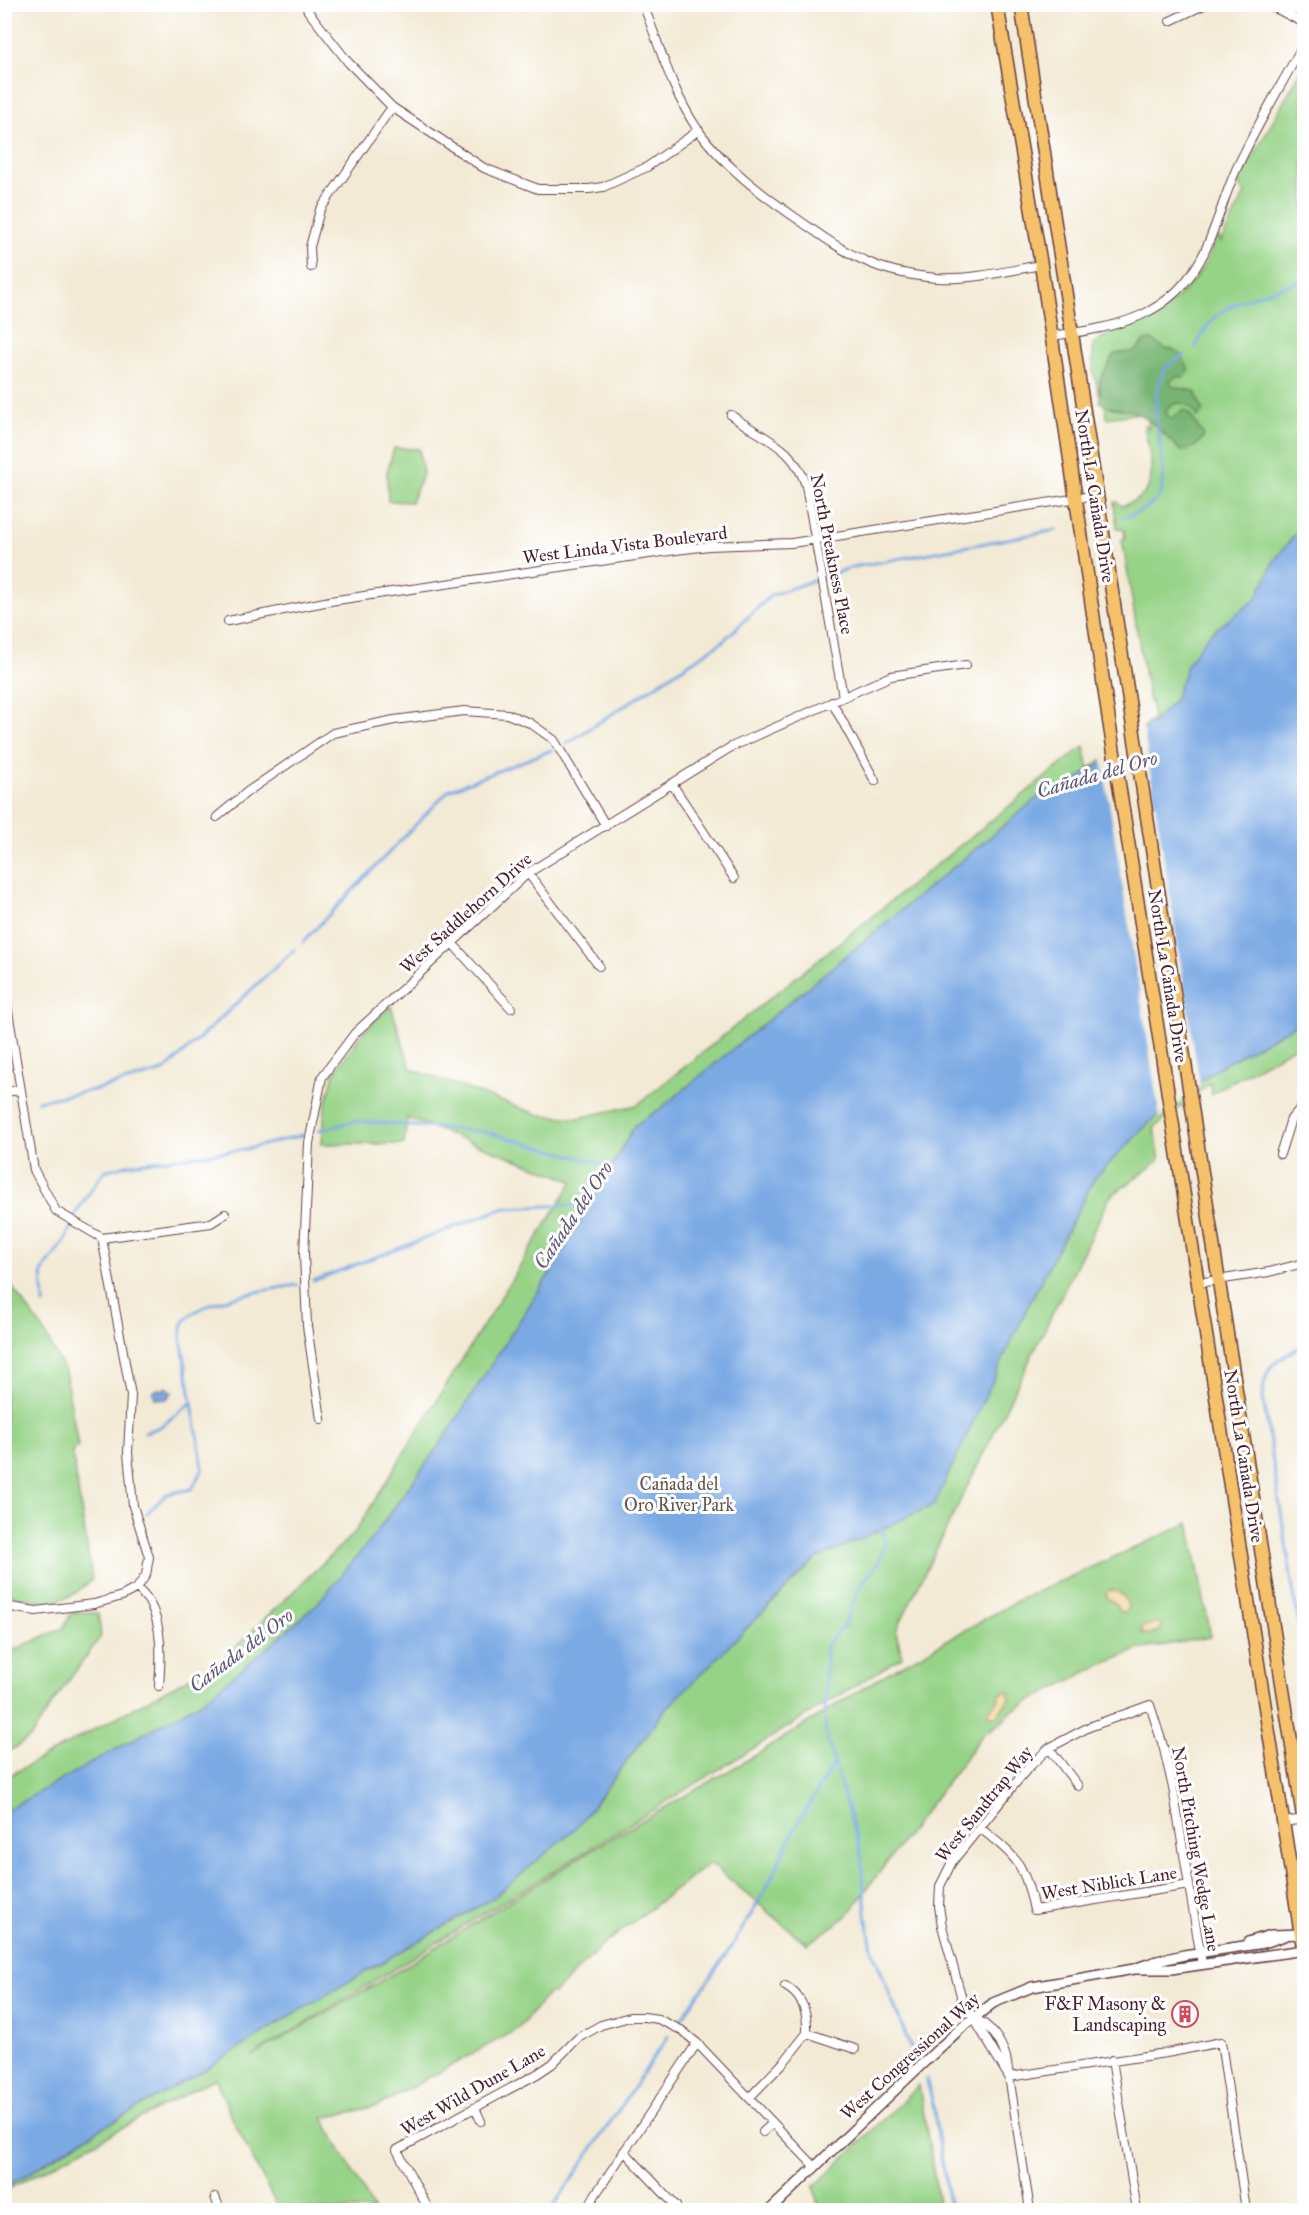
<svg xmlns="http://www.w3.org/2000/svg" width="1309" height="2215" font-family="'IM FELL Great Primer',serif">
	<rect width="100%" height="100%" fill="#fff"/>
	<filter id="ink" filterUnits="userSpaceOnUse"><feTurbulence type="fractalNoise" baseFrequency=".0167" numOctaves="2"/><feDisplacementMap in="SourceGraphic" scale="12" xChannelSelector="R" yChannelSelector="G"/><feConvolveMatrix kernelMatrix="1 2 1 2 8 2 1 2 1" color-interpolation-filters="sRGB"/></filter>
	<filter id="wash" filterUnits="userSpaceOnUse"><feTurbulence type="fractalNoise" baseFrequency=".008" numOctaves="4" result="noise"/><feDisplacementMap in="SourceGraphic" scale="24" xChannelSelector="R" yChannelSelector="G"/><feGaussianBlur stdDeviation="1.35" result="paint"/><feColorMatrix in="noise" values="0 0 0 0 0 0 0 0 0 0 0 0 0 0 0 0 0 1.4 0 .05"/><feComposite in="paint" operator="in"/></filter>
	<g filter="url(#wash)">
		<rect width="100%" height="100%" fill="#f3ead5"/>
		<path fill="#96d387" stroke="#707959" stroke-width="1.5" d="M1304 65V1041L1219 1089 1212 1095 1210 1083 1154 1128 1160 1160 1110 1197 896 1631 902 1657 252 2056 406 1966 588 1852 756 1755 886 1674 1019 1600 1189 1523 1211 1637 1137 1650 1094 1668 1012 1711 1003 1721 983 1734 846 1917 807 1944 710 1863 603 1945 553 1994 549 1993 519 2028 378 2106 323 2118 374 2210H279L235 2124 215 2078 5 2191V1778L222 1660 355 1532 573 1181 407 1118 404 1144H322L325 1107 334 1073 363 1032 391 1006 411 1069 540 1115 578 1118 637 1105 1084 746 1089 769 1151 721 1153 719 1151 701 1149 702 1122 539H1125L1124 530 1117 528 1114 502H1117L1122 506C1127 504 1134 501 1139 498 1161 483 1147 446 1144 425L1149 428 1147 412 1107 418 1100 379 1099 394 1093 371V344C1108 331 1127 329 1144 320 1167 309 1189 290 1203 267 1208 258 1212 247 1217 238L1219 237 1221 242 1245 193 1238 184Z
			M394 448 419 449 423 474 411 502 388 501 387 473Z
			M5 1278 41 1326 65 1372 78 1446 72 1452 92 1579C66 1606 42 1606 9 1593L5 1583Z
			M72 1612 98 1613 101 1636 54 1701 31 1737 5 1754V1654L63 1628Z
			M919 2085 940 2210H819L814 2187Z"/>
		<path fill="#78b574" stroke="#616a50" stroke-width="1.5" d="M1153 340 1165 349C1180 348 1183 358 1189 370L1184 377H1176L1170 381 1173 387 1195 391 1203 411 1198 417C1190 404 1182 399 1168 407L1166 414 1172 419 1184 410 1190 415 1204 436C1198 445 1193 450 1181 451 1166 437 1151 417 1132 411 1118 407 1112 411 1100 402V380L1114 354 1135 351 1145 341Z"/>
		<path fill="#eeda9e" stroke="#9c7c64" stroke-width="1.5" d="M1110 1590C1121 1591 1126 1597 1128 1607L1126 1612H1121L1115 1603 1106 1598V1593Z
			M1156 1622 1162 1624 1160 1631 1151 1634H1142V1627Z
			M1005 1691 1009 1692V1699L997 1716H989V1710L998 1700 1000 1694Z"/>
		<path fill="#7aa9e4" stroke="#626488" stroke-width="1.5" d="M1304 523V1020L1219 1067 1149 1123 1095 1178 1028 1306 934 1505 816 1559 666 1709 576 1828 493 1898 295 2013 201 2072 76 2143 27 2175 5 2187V1811L201 1702 272 1644 317 1604 370 1541 445 1437 557 1262 635 1125 660 1109 1048 789 1053 795 1094 768 1150 725 1174 701 1188 663 1208 635 1256 599 1274 561Z
			M166 1387 172 1392 167 1399 155 1398 153 1392 158 1389 162 1390Z"/>
		<path fill="#f3ead5" d="M1143 726 1200 1086 1160 1118 1102 758Z"/>
		<g fill="none" stroke-linecap="round" stroke-linejoin="round">
			<path stroke="#7aa9e4" stroke-width="3" d="M1196 347C1200 339 1204 330 1210 323 1226 301 1279 288 1304 281
				M1124 517C1137 513 1151 508 1159 496 1174 472 1143 407 1163 372 1166 365 1178 360 1184 355
				M566 744 722 642 771 595 853 567 1057 530
				M303 942 449 790 552 750
				M38 1101 98 1089 164 1071 294 950
				M319 1130 355 1121 486 1132 614 1167
				M313 1281 504 1208 591 1204
				M44 1304 42 1272 66 1239 77 1211 104 1171 130 1164 247 1149 303 1135
				M1304 1345C1277 1360 1263 1364 1263 1398L1304 1658
				M145 1432 160 1427 191 1403
				M147 1513 167 1494 192 1489 203 1468 181 1338C182 1334 181 1328 183 1324 193 1300 272 1289 297 1285
				M881 1528 886 1542 878 1563 859 1587 843 1627 826 1645 825 1731 861 1854 866 1913 872 1949 913 2054
				M680 2021 732 1946 766 1889 795 1828 833 1765
				M926 2079 932 2099 950 2210
				M551 2210 669 2035"/>
		</g>
	</g>
	<g filter="url(#ink)">
		<g fill="none" stroke-linecap="round" stroke-linejoin="round">
			<defs>
				<path id="minor" d="M305 4 308 11 348 62 392 107 484 168 538 189H589L603 187 647 167 699 130
					M643 4C660 47 672 92 698 130 724 166 760 193 796 218 820 235 843 252 870 263 891 272 914 276 937 278 971 280 1007 271 1041 265
					M1262 4 1275 8 1304 23
					M1170 21 1206 4
					M311 267 310 247 320 210 392 107
					M1052 336C1117 327 1172 318 1204 253 1216 227 1224 198 1235 172 1255 128 1281 86 1304 43
					M731 415C762 439 794 445 806 486L843 697
					M228 621 330 601 676 550 709 546 792 543 1097 495
					M832 702 875 781
					M672 784 734 878
					M217 817 247 792 333 733 394 720 464 711 507 714 530 723 554 740 606 826
					M528 873 599 966
					M452 943 511 1008
					M4 987 34 1170 56 1211 102 1238 131 1395 128 1453 133 1506 149 1557 146 1575 137 1588 122 1596 94 1604 36 1611 4 1606
					M4 1092 20 1090
					M1280 1154 1291 1119 1304 1104
					M102 1238 211 1223 225 1214
					M1198 1283 1269 1272 1304 1263
					M321 1419 307 1326 304 1254 309 1143 322 1077 355 1033 528 873 731 747 891 676 966 665
					M137 1588C141 1592 146 1597 149 1602 163 1625 161 1660 159 1686
					M1049 1748 1078 1786
					M1284 1822 1304 1819
					M980 1828C1017 1858 1024 1862 1034 1910L1189 1885
					M973 2018C990 2024 1001 2041 1006 2057L1030 2210
					M807 2033 855 2049
					M1112 2060 1137 2210
					M1009 2077 962 1999 942 1926 939 1906 940 1886 952 1862 1027 1769 1049 1748 1089 1727 1150 1705 1164 1749 1173 1788 1202 1964
					M1009 2077 1172 2052 1221 2042 1246 2210
					M750 2097 784 2062 807 2033C808 2013 802 1995 785 1986
					M475 2108 481 2121
					M763 2132 773 2123
					M624 2151 676 2206
					M215 2197 220 2210
					M429 2210 397 2150 537 2074 552 2064 578 2038 601 2025 630 2017H644L658 2019 681 2030 697 2043 815 2167
					M587 2210 595 2195 697 2043"/>
				<path id="tertiary" d="M1248 1942 1271 1935 1304 1934
					M1136 1969H1171L1304 1950
					M770 2210 920 2066 960 2029 993 2003 1032 1987 1134 1969 1157 1961 1184 1955 1264 1943 1284 1936"/>
				<path id="primary" d="M997 4 1041 265 1109 721 1304 1954
					M1021 4C1115 611 1208 1217 1304 1823"/>
			</defs>
			<use href="#minor" stroke="#633d44" stroke-width="10"/>
			<use href="#tertiary" stroke="#633d44" stroke-width="12"/>
			<use href="#primary" stroke="#633d44" stroke-width="15"/>
			<use href="#minor" stroke="#fff" stroke-width="8"/>
			<use href="#tertiary" stroke="#fff" stroke-width="9"/>
			<use href="#primary" stroke="#f5c16b" stroke-width="12"/>
		</g>
	</g>
	<defs>
		<symbol id="building-ring" viewBox="-11 -11 22 22"><circle r="9.5" fill="#fff" stroke="#d1495b" stroke-width="1.5"/><path d="M-4-6H4V6H1V3H-1V6H-4ZM-2.5-4.3h1.7v1.8h-1.7ZM.8-4.3h1.7v1.8H.8ZM-2.5-1h1.7V.8h-1.7ZM.8-1h1.7V.8H.8Z" fill="#d1495b"/></symbol>
	</defs>
	<g fill-rule="evenodd">
		<use href="#building-ring" x="1170" y="1999" width="30" height="30"/>
	</g>
	<g text-anchor="middle" stroke-width="6" stroke-linejoin="round" paint-order="stroke">
		<g font-size="18" fill="#4a1f2b" stroke="#fff">
			<text transform="translate(1095 496) rotate(81)" y="6">North La Cañada Drive</text>
			<text transform="translate(625 545) rotate(-7)" y="6">West Linda Vista Boulevard</text>
			<text transform="translate(832 554) rotate(79)" y="6">North Preakness Place</text>
			<text transform="translate(466 913) rotate(-42)" y="6">West Saddlehorn Drive</text>
			<text transform="translate(1168 976) rotate(81)" y="6">North La Cañada Drive</text>
			<text transform="translate(1244 1456) rotate(81)" y="6">North La Cañada Drive</text>
			<text transform="translate(984 1804) rotate(-51)" y="6">West Sandtrap Way</text>
			<text transform="translate(1196 1849) rotate(80)" y="6">North Pitching Wedge Lane</text>
			<text transform="translate(1109 1883) rotate(-9)" y="6">West Niblick Lane</text>
			<text transform="translate(910 2056) rotate(-42)" y="6">West Congressional Way</text>
			<text transform="translate(473 2090) rotate(-30)" y="6">West Wild Dune Lane</text>
		</g>
		<g font-size="18" fill="#615547" stroke="#fff">
			<text x="679" y="1490">Cañada del<tspan x="679" dy="21">Oro River Park</tspan></text>
		</g>
		<g font-size="18" fill="#4a1f2b" stroke="#fff" text-anchor="end">
			<text x="1166" y="2010">F&amp;F Masony &amp;<tspan x="1166" dy="21">Landscaping</tspan></text>
		</g>
		<g font-size="20" font-style="italic" fill="#5d5675" stroke="#fff">
			<text transform="translate(1097 774) rotate(-16)" y="7">Cañada del Oro</text>
			<text transform="translate(573 1215) rotate(-56)" y="7">Cañada del Oro</text>
			<text transform="translate(241 1650) rotate(-37)" y="7">Cañada del Oro</text>
		</g>
	</g>
	<rect width="1309" height="2215" fill="none" stroke="#fff" stroke-width="24"/>
</svg>
